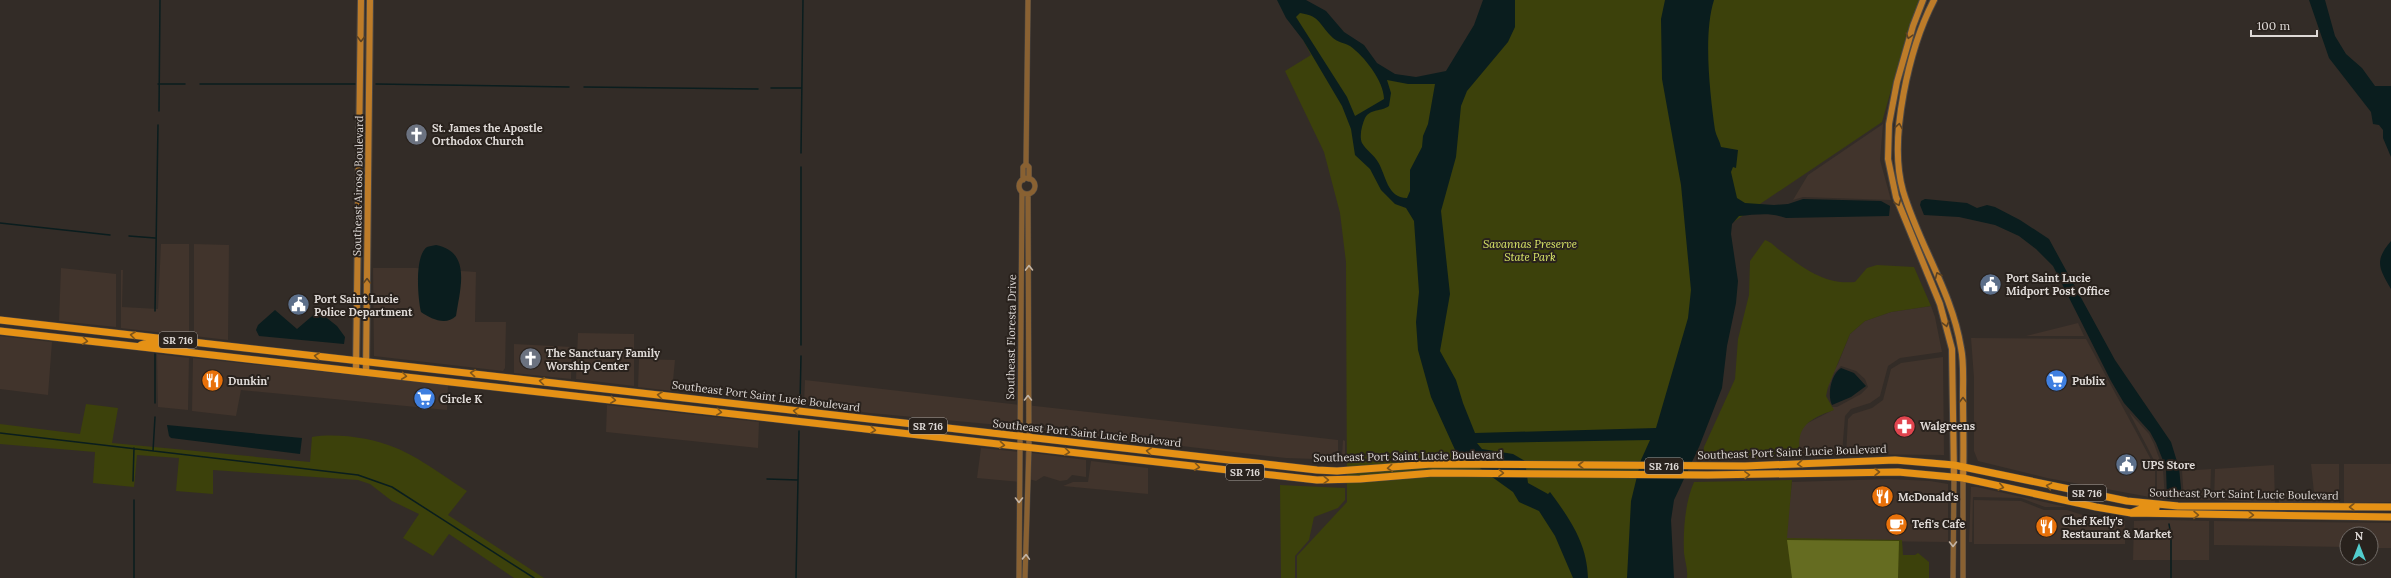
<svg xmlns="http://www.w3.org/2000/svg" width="2391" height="578" font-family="Lora,serif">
	<rect width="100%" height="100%" fill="#332c27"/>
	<path fill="#41342c" d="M1883 124 1880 160 1891 200 1803 197 1793 200 1808 175Z
		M161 244H189V336L121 328V270H123L122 307 158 309Z
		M194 244 229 245 228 340 194 336Z
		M61 268 116 274V327L59 321Z
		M373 268H416L476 272 475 322H506L505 368 503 371 374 356Z
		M1931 306 1935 317 1942 352 1900 358 1888 366 1880 396 1870 403 1851 409 1845 416 1842 454 1801 457 1798 446 1799 433 1804 425 1833 410 1832 407H1837L1861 394 1868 387 1865 379 1856 371 1841 366 1834 373 1828 389 1830 377 1838 364 1850 334 1865 321 1891 312Z
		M2078 323 2084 336H2026Z
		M578 333 634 334V386L576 379Z
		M0 336 52 342 48 395 0 389Z
		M1971 338 2086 339 2155 467V498L2047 478 1978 461 1974 451V378Z
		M514 344 572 347 571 379 514 373Z
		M157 354 189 358 188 410 158 407Z
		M1943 357 1944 455 1846 454 1848 419 1853 414 1872 408 1883 400 1891 369 1901 363Z
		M193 358 448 385 447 410 241 390 236 416 192 411Z
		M639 359 675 360 672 391 638 387Z
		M805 380 1021 405V427L870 413 804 404Z
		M607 405 759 422 758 448 606 432Z
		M1026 405 1338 440V456H1342L1343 440 1345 441V460L1286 458 1026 428Z
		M2129 412 2149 434 2154 444 2163 469 2165 499H2157V466Z
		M981 448 1021 452V482L977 478Z
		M1025 452 1086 460V477L1072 475 1067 480 1060 481 1044 476 1036 481 1025 478Z
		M1091 461 1148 468V494L1063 486 1073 482H1088Z
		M2311 464H2339V503H2279V493H2314Z
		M2344 464H2391V502L2344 503Z
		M2274 465 2275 503 2214 500 2215 469Z
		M2211 469 2210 500 2184 499 2182 471Z
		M1889 479 1930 481 1948 484V542L1787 540 1786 529 1792 482Z
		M1971 487H1977L2066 507H2045L2021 498 1973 497 1972 542H1969Z
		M1974 500 2021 501 2044 510H2067L2098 520 2125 521V544H1974Z
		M2164 520 2209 521V560H2133L2134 521Z
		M2214 521 2391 523V548H2371V534H2347V547L2214 545Z"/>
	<path fill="#3c410b" d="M1493 0H1921L1905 41 1882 122 1717 233 1651 578H1297V556L1347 502 1346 262 1340 213 1324 152 1285 71 1311 55 1293 20 1294 10 1306 7 1379 70 1405 80 1447 84Z
		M1765 240C1773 243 1775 247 1782 252 1805 269 1825 285 1855 282L1867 268 1877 265 1914 267 1931 306 1891 312 1865 321 1850 334 1828 387 1826 396 1834 410C1808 419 1794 428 1801 457L1702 460 1704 447 1735 379 1738 339 1749 295 1750 261Z
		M86 404 118 408 112 443 310 462 312 437C338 433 372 438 396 448 419 457 446 478 467 491L448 515 544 578H514L449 534 433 556 403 538 419 514 392 501 370 484 358 480 213 470V494L176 491 179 458 137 455 134 487 93 483 95 452 0 444V424L80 434Z
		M1792 480 1787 538 1902 540 1903 555H1915L1918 553 1929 562V578H1687C1688 569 1685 562 1684 553 1683 531 1685 502 1694 482Z
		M1280 485 1345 488V500L1338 508 1314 517 1309 540 1295 556V578H1281Z"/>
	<path fill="#656c21" d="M1787 540 1899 541 1898 578H1792Z"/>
	<path fill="#0a1d1e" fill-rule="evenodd" d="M1277 0H1306L1326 11 1344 32 1364 45 1377 63 1395 74 1416 77 1446 71 1474 25 1483 0H1515V27L1508 42 1467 91 1461 106 1456 157 1441 211 1450 294 1440 351 1456 380 1463 403 1475 433 1656 428 1688 318 1691 290 1681 185 1662 79 1661 19 1665 0H1714C1703 34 1710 94 1715 130 1716 136 1720 141 1721 147L1738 150 1736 168 1733 167 1731 172 1737 198 1745 203 1774 205 1788 204 1803 199 1881 201 1890 206 1889 216 1786 218C1770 212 1755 215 1739 216L1732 224 1731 234 1738 281 1736 303 1727 346 1722 388 1699 447 1674 500 1671 520 1674 578H1627L1631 501 1641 460 1650 440 1477 443 1482 449 1513 454 1525 461 1528 483 1548 494 1550 492C1570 519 1587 543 1588 578H1573L1555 536 1539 511 1519 502 1513 492 1481 469 1464 452H1456L1431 397 1418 350 1416 322 1419 292 1414 221 1406 208 1395 204 1381 190 1370 169 1355 155 1351 129 1342 106 1303 40 1286 18ZM1300 13C1321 16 1319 25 1333 38 1337 42 1345 43 1350 46 1364 56 1384 81 1384 99L1355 116 1347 97 1296 17ZM1387 80 1408 84H1435L1428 124 1423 136 1422 147 1410 170V191L1407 198C1387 198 1386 175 1378 162 1374 155 1366 150 1362 143 1359 136 1362 125 1365 118 1371 108 1381 112 1389 106L1391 93Z
		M2309 0H2325L2335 36 2346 54 2362 68 2375 86H2391V157L2383 138V130L2379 125 2373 124 2371 112 2329 58Z
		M1925 199 1967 203 1977 208 1987 205 1995 207 2020 220 2049 239 2115 360 2171 442 2179 468 2182 498 2167 499 2166 468 2156 443 2150 432 2124 403 2111 381 2053 266 2036 249 2019 236 1995 225 1959 217 1924 215 1920 205 1921 201Z
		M2391 241V289C2379 268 2374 261 2391 241Z
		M436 245C472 252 460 289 456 316 446 326 431 319 421 312 418 299 414 256 427 247 429 246 433 246 436 245Z
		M275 310 297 329 318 311 337 326 345 337 344 344 259 336 256 330 258 325Z
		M1841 368 1854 373 1866 386 1851 397 1832 405C1827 395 1831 374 1841 368Z
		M167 425 302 438 300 454 171 438 169 436Z"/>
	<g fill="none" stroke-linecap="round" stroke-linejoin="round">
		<path stroke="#0a1d1e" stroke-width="1.5" d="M158 84H185
			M200 84H355
			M376 84 569 87
			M584 87 758 89
			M771 88H801
			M159 111 160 0
			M801 153 803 0
			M801 167V345
			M0 223 110 235
			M129 236 155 238
			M155 311 158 125
			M155 354V403
			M800 404 801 356
			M0 433 358 475 392 487 534 578
			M153 451 155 417
			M767 479 798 480
			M133 481 134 448
			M2169 524 2171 535V578
			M134 578V500
			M796 578 799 431"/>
		<defs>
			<path id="tertiary" d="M1026 164 1029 167V179
				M1019 186a8 8 0 1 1 16 0a8 8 0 1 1-16 0Z
				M1023 180V167L1026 164 1028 0
				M1019 578 1022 193
				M1025 578 1029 447 1028 194
				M1953 578 1954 477
				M1963 578V478"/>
			<path id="secondary" d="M1923 0 1913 26 1897 82 1889 124 1888 159 1896 197 1940 304 1952 349 1954 477
				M1934 0C1909 48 1888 139 1903 191 1919 245 1952 292 1961 348 1964 362 1963 378 1963 393 1963 421 1964 450 1963 478
				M356 370 361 0
				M366 371 370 0"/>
			<path id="primary" d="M0 320 1317 470 1337 471 1432 464 1745 466 1895 460 1954 465 2127 501 2178 506 2391 507
				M0 331 1317 480 1360 479 1433 473 1708 475 1898 472 1963 478 2096 507 2131 513 2391 517
				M141 345C155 338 183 353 191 342
				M2131 513 2143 508H2156"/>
		</defs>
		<use href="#tertiary" stroke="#4e4843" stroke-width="6"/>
		<use href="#secondary" stroke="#4e4843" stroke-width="8"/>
		<use href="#primary" stroke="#4e4843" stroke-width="8"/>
		<use href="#tertiary" stroke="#896132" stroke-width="5"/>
		<use href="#secondary" stroke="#bd7c29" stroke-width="6"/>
		<use href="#primary" stroke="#e59115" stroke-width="7"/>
	</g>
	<defs><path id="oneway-chevron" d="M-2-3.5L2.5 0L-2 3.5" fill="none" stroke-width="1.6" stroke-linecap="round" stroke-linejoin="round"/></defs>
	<g stroke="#5d4221">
		<use href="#oneway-chevron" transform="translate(1909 36) rotate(107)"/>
		<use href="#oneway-chevron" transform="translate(361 39) rotate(91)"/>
		<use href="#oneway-chevron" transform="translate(1899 126) rotate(-81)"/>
		<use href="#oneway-chevron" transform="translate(1898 203) rotate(68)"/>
		<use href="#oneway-chevron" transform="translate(1938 275) rotate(-113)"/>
		<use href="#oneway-chevron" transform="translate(367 281) rotate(-89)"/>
		<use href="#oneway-chevron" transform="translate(1946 324) rotate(75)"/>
		<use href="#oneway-chevron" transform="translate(1963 400) rotate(-91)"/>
	</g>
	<g stroke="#c4b5a5">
		<use href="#oneway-chevron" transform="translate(1029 268) rotate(-91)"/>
		<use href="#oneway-chevron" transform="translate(1028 398) rotate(-90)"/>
		<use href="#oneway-chevron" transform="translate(1019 500) rotate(90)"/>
		<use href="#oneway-chevron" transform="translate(1953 544) rotate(90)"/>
		<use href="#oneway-chevron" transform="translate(1026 557) rotate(-88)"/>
	</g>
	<g stroke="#7e5419">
		<use href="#oneway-chevron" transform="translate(133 335) rotate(-173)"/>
		<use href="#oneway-chevron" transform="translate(85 341) rotate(7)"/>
		<use href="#oneway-chevron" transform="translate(317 356) rotate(-173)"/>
		<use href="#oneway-chevron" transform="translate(473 373) rotate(-174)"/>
		<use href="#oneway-chevron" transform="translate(404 376) rotate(7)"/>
		<use href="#oneway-chevron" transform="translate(542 381) rotate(-173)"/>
		<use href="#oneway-chevron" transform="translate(660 395) rotate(-173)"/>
		<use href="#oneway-chevron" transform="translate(613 400) rotate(6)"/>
		<use href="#oneway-chevron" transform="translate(796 411) rotate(-173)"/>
		<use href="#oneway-chevron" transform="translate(719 412) rotate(7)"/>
		<use href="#oneway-chevron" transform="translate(873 430) rotate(6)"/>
		<use href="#oneway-chevron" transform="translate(1002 445) rotate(6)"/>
		<use href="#oneway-chevron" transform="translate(1149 451) rotate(-173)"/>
		<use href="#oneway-chevron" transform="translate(1067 452) rotate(7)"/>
		<use href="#oneway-chevron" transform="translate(1800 464) rotate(176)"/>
		<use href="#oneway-chevron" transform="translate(1581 465) rotate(-180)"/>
		<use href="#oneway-chevron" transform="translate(1197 467) rotate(7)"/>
		<use href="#oneway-chevron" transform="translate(1390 468) rotate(175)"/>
		<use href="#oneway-chevron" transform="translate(1877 472)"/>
		<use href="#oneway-chevron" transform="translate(1501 473) rotate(1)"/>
		<use href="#oneway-chevron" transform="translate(1747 475) rotate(-1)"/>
		<use href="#oneway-chevron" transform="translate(1326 480) rotate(1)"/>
		<use href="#oneway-chevron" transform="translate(2049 486) rotate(-169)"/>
		<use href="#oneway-chevron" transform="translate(2001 487) rotate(13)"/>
		<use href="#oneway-chevron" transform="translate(2352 507) rotate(-180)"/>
		<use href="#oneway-chevron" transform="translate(2196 515) rotate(1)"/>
		<use href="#oneway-chevron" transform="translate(2251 515) rotate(1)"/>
	</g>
	<defs>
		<symbol id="church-disc" viewBox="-11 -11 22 22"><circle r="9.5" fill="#6b7280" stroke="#29221d"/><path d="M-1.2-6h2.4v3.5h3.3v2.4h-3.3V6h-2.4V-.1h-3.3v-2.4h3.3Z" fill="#fff"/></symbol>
		<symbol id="civic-disc" viewBox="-11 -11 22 22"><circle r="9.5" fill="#5c6f8a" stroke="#29221d"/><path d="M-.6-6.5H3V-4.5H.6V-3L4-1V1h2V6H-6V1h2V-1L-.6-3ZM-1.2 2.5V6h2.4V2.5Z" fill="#fff"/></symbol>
		<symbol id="restaurant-disc" viewBox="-11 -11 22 22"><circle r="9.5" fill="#e8710a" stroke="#29221d"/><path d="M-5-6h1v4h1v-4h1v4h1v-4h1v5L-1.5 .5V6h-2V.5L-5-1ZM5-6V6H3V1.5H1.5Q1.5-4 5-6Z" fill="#fff"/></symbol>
		<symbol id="supermarket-disc" viewBox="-11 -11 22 22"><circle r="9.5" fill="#3f7fe0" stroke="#29221d"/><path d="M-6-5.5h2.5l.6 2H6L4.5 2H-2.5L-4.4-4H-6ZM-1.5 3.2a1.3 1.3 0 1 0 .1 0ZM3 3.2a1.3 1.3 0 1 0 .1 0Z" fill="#fff"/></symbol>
		<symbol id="pharmacy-disc" viewBox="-11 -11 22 22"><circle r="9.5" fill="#e0444e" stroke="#29221d"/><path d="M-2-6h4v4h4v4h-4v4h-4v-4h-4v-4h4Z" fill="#fff"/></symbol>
		<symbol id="cafe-disc" viewBox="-11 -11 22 22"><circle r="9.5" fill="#e8710a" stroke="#29221d"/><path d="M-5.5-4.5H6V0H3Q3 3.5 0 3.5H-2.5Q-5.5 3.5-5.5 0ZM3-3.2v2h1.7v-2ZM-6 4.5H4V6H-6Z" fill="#fff"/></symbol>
	</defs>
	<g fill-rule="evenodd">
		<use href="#church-disc" x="404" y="122" width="25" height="25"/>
		<use href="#civic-disc" x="1978" y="272" width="25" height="25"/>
		<use href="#civic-disc" x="286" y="292" width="25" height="25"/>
		<use href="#church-disc" x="518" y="346" width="25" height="25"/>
		<use href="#restaurant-disc" x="200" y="368" width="25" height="25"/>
		<use href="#supermarket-disc" x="2044" y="368" width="25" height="25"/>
		<use href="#supermarket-disc" x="412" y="386" width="25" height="25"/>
		<use href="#pharmacy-disc" x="1892" y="414" width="25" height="25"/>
		<use href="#civic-disc" x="2114" y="452" width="25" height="25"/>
		<use href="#restaurant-disc" x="1870" y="484" width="25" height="25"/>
		<use href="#cafe-disc" x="1884" y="512" width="25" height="25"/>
		<use href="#restaurant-disc" x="2034" y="514" width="25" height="25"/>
	</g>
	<g text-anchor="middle" stroke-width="4" stroke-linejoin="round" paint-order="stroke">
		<g fill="#29221d" stroke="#a8a29e" stroke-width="1">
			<rect x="159" y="332" width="38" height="16" rx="3"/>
			<rect x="909" y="418" width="38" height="16" rx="3"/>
			<rect x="1645" y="458" width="38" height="16" rx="3"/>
			<rect x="1226" y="464" width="38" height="16" rx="3"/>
			<rect x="2068" y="485" width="38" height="16" rx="3"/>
		</g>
		<g font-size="10" font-weight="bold" fill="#ded9d6">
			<text x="178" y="344">SR 716</text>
			<text x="928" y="430">SR 716</text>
			<text x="1664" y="470">SR 716</text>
			<text x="1245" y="476">SR 716</text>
			<text x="2087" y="497">SR 716</text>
		</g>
		<g font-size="11" font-weight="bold" fill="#ded9d6" stroke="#29221d" text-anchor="start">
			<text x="432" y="132">St. James the Apostle<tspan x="432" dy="13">Orthodox Church</tspan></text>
			<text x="2006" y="282">Port Saint Lucie<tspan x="2006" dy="13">Midport Post Office</tspan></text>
			<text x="314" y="303">Port Saint Lucie<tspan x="314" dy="13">Police Department</tspan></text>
			<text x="546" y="357">The Sanctuary Family<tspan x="546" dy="13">Worship Center</tspan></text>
			<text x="228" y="385">Dunkin'</text>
			<text x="2072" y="385">Publix</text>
			<text x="440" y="403">Circle K</text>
			<text x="1920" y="430">Walgreens</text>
			<text x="2142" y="469">UPS Store</text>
			<text x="1898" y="501">McDonald's</text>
			<text x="2062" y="525">Chef Kelly's<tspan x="2062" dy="13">Restaurant &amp; Market</tspan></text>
			<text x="1912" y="528">Tefi's Cafe</text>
		</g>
		<g font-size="11" fill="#ded9d6" stroke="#29221d">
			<text transform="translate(358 186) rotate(-89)" y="4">Southeast Airoso Boulevard</text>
			<text transform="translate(1011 337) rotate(-89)" y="4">Southeast Floresta Drive</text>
			<text transform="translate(766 396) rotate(7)" y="4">Southeast Port Saint Lucie Boulevard</text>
			<text transform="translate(1087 433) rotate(6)" y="4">Southeast Port Saint Lucie Boulevard</text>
			<text transform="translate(1792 452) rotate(-2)" y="4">Southeast Port Saint Lucie Boulevard</text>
			<text transform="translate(1408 456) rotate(-1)" y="4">Southeast Port Saint Lucie Boulevard</text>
			<text transform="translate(2244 494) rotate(1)" y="4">Southeast Port Saint Lucie Boulevard</text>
		</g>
		<g font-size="11" font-style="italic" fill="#ddea6a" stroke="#29221d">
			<text x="1530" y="248">Savannas Preserve<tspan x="1530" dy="13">State Park</tspan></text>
		</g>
	</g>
	<g transform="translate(2359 546)"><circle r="19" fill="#29221d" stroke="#716b67"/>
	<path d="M0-3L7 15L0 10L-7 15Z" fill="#52cdcd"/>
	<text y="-6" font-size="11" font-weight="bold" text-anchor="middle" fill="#ded9d6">N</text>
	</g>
	<path d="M2251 30v6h66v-6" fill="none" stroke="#ded9d6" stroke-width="2"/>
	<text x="2257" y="30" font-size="12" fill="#ded9d6" stroke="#29221d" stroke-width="3" paint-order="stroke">100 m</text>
</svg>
